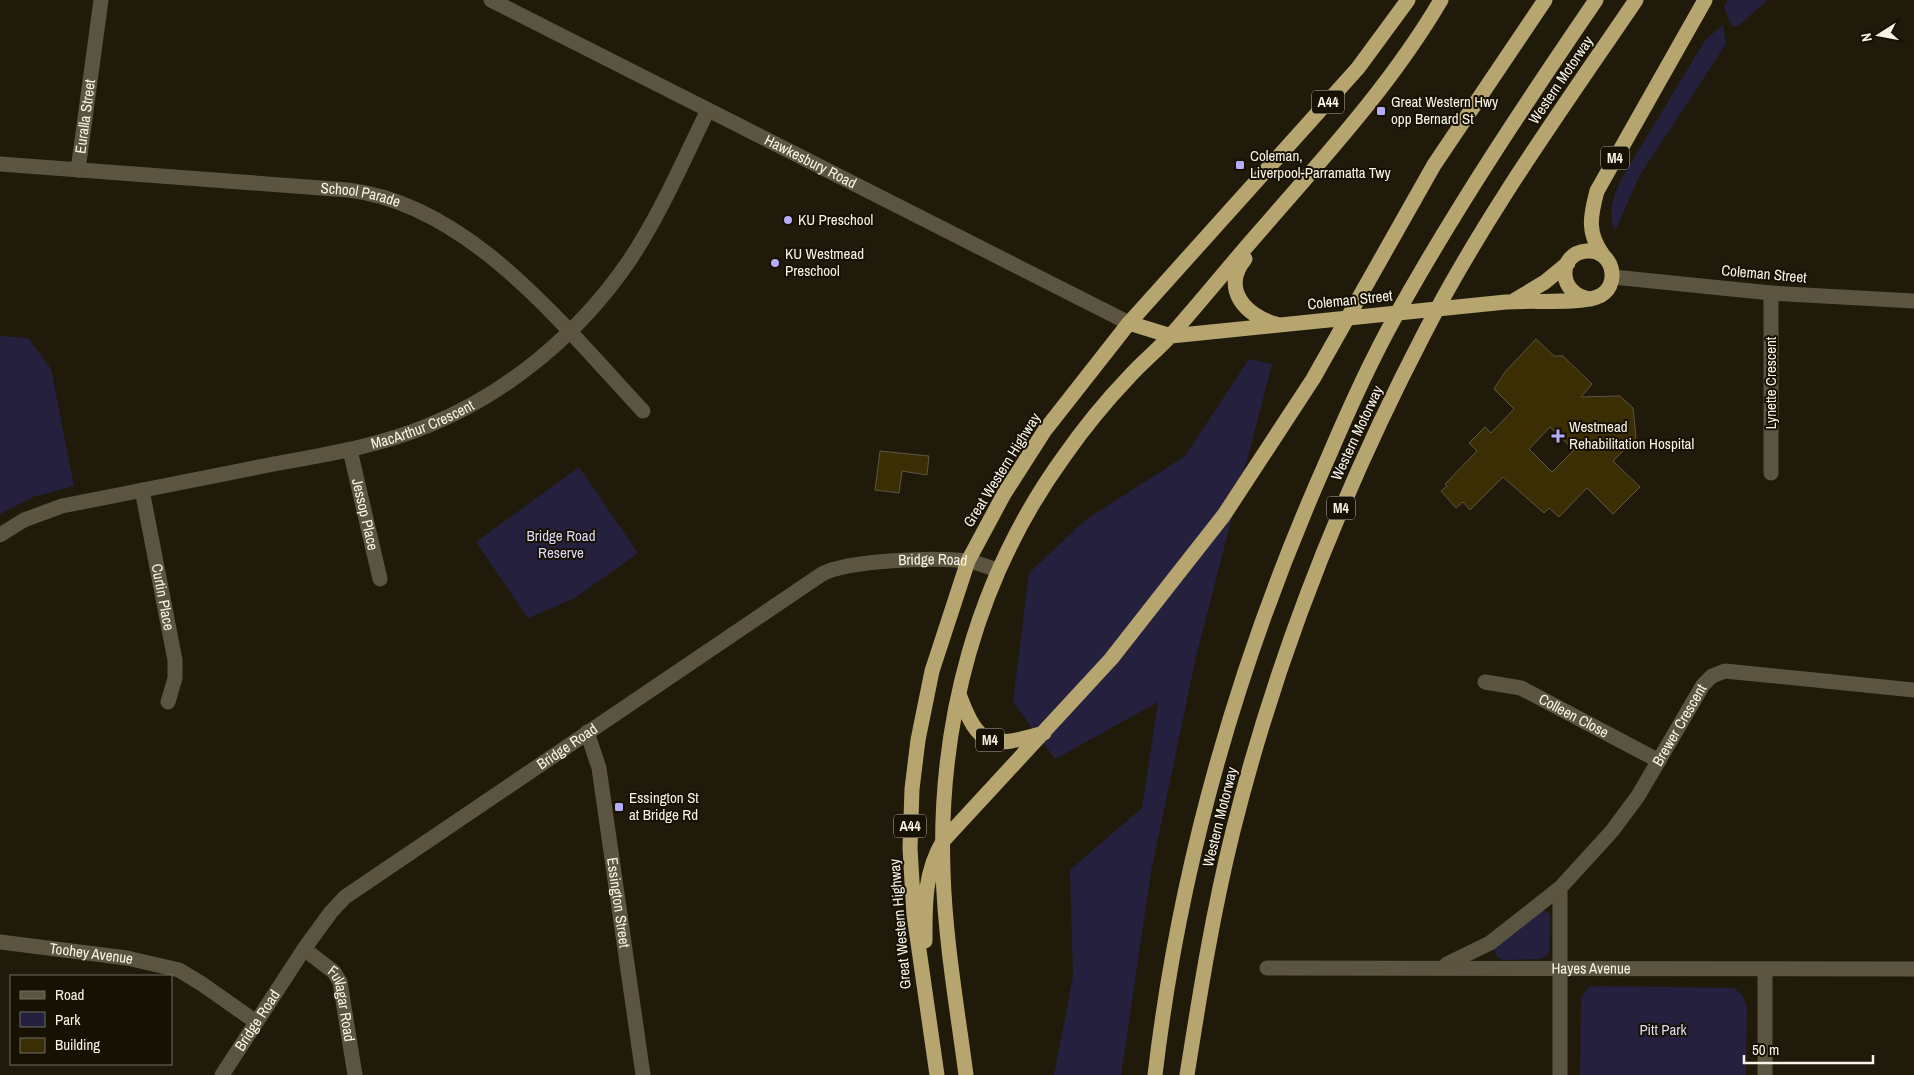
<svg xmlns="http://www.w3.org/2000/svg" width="1914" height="1075" font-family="'Archivo Narrow',sans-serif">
	<rect width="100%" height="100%" fill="#201a0a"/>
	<path fill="#25203e" d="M1727 0H1768L1738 26 1732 27 1724 7Z
		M1723 25 1726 44 1640 175 1615 231C1607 213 1613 199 1620 181L1706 39Z
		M0 336 28 338 51 369 74 486 33 497 0 514Z
		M1249 359 1272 364 1197 652 1151 872 1121 1075H1054L1073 976 1070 870 1142 808 1158 702 1055 759 1013 702 1029 573 1084 521 1185 456Z
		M579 467 638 553 575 598 528 618 476 542Z
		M1542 909 1550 914 1549 951 1547 956 1540 959 1503 960 1497 957 1493 947Z
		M1598 986 1734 988 1743 996 1747 1007 1746 1075H1580L1581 997 1589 987Z"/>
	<path fill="#3b2e04" stroke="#5c5643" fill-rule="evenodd" d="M1536 339 1554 356H1563L1592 384 1581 397 1620 396 1633 408 1636 438 1613 461 1640 487 1613 514 1587 488 1559 517 1549 508 1544 513 1503 477 1470 510 1463 502 1456 508 1441 491 1447 486 1445 484 1477 451 1469 443 1485 427 1491 433 1514 409 1494 389 1505 372ZM1550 427 1574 450 1552 472 1529 449Z
		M880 451 929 456 927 475 902 471 899 493 875 490Z"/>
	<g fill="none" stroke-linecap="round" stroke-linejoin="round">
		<g stroke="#5b5440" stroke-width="15">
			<path id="s1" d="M491 0 1129 323"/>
			<path id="s2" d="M0 164 348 190C470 204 564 327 643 411"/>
			<path id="s3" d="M78 170 101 0"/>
			<path d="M1613 277 1771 293 1914 301"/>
			<path d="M1771 293V473"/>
			<path id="s4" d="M350 450 380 579"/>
			<path id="s5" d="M142 490 175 660V678L168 702"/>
			<path id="s6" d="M0 535 24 520 62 506C131 492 200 478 269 465 322 455 376 447 427 426 507 394 580 333 629 261 660 215 683 161 708 110"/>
			<path id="s7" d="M1485 682 1521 688 1659 761"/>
			<path id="s8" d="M587 732 599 768 643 1075"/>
			<path id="s9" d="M0 942 127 958 179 970 202 984 256 1022"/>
			<path id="s10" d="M304 949 334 972 340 982 355 1075"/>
			<path d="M1447 964 1490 943 1560 888"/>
			<path id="s11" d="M1267 968 1914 969"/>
			<path d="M1765 970V1075"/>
			<path id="s12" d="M222 1075 304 949 331 912 345 897 822 574C849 560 935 557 967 561 977 562 987 567 997 570"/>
			<path id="s13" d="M1560 1075V888L1612 831 1638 796 1703 685 1712 676 1725 671 1914 690"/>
		</g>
		<path stroke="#b7a570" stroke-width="15" d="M1603 255C1587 233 1590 217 1597 191L1705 0
			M1245 259C1221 288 1245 316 1276 324
			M1515 300 1545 282 1568 263
			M1129 323 1171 336C1283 325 1394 313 1506 302 1529 300 1580 304 1597 297 1622 288 1614 249 1587 251 1556 253 1558 296 1591 299
			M959 694C979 749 991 748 1044 733
			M925 941C925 905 924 873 943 841L1111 659 1224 515 1313 379 1434 165 1545 0
			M937 1075 914 915 910 848 912 789 918 740 932 671 968 561 1004 494 1045 430 1129 323 1358 68 1408 0
			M966 1075C957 1007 945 939 943 871 938 722 977 576 1065 455 1084 428 1105 402 1128 378 1142 362 1158 350 1172 334 1202 300 1231 264 1261 230 1325 156 1391 85 1441 0
			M1155 1075C1180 862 1241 653 1328 458 1348 411 1369 364 1394 319 1455 209 1525 104 1596 0
			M1187 1075C1200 993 1213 911 1233 831 1276 658 1342 492 1424 334 1484 217 1562 109 1636 0"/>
	</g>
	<g fill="#b5acf9" stroke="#171103" stroke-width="2">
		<rect x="1376" y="106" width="10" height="10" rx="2.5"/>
		<rect x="1235" y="160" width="10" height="10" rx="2.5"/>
		<circle cx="788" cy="220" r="5"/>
		<circle cx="775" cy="263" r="5"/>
		<path d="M1555.5 428.5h5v5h5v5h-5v5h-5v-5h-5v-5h5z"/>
		<rect x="614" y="802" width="10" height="10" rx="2.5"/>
	</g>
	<g text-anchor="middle" stroke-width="4" stroke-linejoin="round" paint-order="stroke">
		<g fill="#171103" stroke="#b4b0a4" stroke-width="1">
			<rect x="1312" y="90.5" width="32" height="23" rx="4"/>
			<rect x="1601" y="146.5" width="28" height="23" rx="4"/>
			<rect x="1327" y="496.5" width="28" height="23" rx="4"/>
			<rect x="976" y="728.5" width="28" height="23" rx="4"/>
			<rect x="894" y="814.5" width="32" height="23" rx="4"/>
		</g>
		<g font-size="14" font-weight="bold" fill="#f7f4e9">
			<text x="1328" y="107">A44</text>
			<text x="1615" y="163">M4</text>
			<text x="1341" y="513">M4</text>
			<text x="990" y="745">M4</text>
			<text x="910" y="831">A44</text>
		</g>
		<g font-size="15" fill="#f7f4e9" stroke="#171103">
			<text transform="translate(1561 80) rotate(-56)" y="5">Western Motorway</text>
			<text dy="5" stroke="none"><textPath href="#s3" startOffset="54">Euralla Street</textPath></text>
			<text dy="5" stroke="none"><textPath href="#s1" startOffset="358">Hawkesbury Road</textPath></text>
			<text dy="5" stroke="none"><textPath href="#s2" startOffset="362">School Parade</textPath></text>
			<text transform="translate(1764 274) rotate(5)" y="5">Coleman Street</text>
			<text transform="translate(1350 300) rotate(-6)" y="5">Coleman Street</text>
			<text transform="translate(1771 383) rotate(-90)" y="5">Lynette Crescent</text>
			<text dy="5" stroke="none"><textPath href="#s6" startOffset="439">MacArthur Crescent</textPath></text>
			<text transform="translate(1357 433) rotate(-65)" y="5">Western Motorway</text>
			<text transform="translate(1002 470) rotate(-58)" y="5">Great Western Highway</text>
			<text dy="5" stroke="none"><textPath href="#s4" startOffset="66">Jessop Place</textPath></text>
			<text dy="5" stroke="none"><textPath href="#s12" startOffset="905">Bridge Road</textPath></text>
			<text dy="5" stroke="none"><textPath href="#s5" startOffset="109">Curtin Place</textPath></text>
			<text dy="5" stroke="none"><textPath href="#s7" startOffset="96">Colleen Close</textPath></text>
			<text dy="5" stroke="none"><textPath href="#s13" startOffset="390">Brewer Crescent</textPath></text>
			<text dy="5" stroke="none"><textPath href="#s12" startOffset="485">Bridge Road</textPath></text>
			<text transform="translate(1220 817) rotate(-76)" y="5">Western Motorway</text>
			<text dy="5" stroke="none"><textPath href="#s8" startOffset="174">Essington Street</textPath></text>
			<text transform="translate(900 924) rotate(-95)" y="5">Great Western Highway</text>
			<text dy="5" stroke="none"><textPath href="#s9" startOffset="92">Toohey Avenue</textPath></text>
			<text dy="5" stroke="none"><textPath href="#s11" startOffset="324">Hayes Avenue</textPath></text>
			<text dy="5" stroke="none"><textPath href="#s10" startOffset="71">Fullagar Road</textPath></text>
			<text dy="5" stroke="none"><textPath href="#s12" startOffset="65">Bridge Road</textPath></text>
		</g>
		<g font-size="15" fill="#f7f4e9" stroke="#171103" text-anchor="start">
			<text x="1391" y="107">Great Western Hwy<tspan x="1391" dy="17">opp Bernard St</tspan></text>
			<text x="1250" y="161">Coleman,<tspan x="1250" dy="17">Liverpool-Parramatta Twy</tspan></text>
			<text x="798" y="225">KU Preschool</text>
			<text x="785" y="259">KU Westmead<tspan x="785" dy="17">Preschool</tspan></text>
			<text x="1569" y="432">Westmead<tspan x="1569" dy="17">Rehabilitation Hospital</tspan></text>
			<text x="629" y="803">Essington St<tspan x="629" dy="17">at Bridge Rd</tspan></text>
		</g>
		<g font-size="15" fill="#dbd9f7" stroke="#171103">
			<text x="561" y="541">Bridge Road<tspan x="561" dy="17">Reserve</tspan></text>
			<text x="1663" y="1035">Pitt Park</text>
		</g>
	</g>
	<rect x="10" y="975" width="162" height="90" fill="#171103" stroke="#716c5f"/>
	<rect x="20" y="991" width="25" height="8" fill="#5b5440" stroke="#716c5f"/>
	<text x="55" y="1000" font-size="15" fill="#f7f4e9">Road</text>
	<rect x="20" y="1012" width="25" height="15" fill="#25203e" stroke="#716c5f"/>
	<text x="55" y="1025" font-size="15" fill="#f7f4e9">Park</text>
	<rect x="20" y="1038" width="25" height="15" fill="#3b2e04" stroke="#716c5f"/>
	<text x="55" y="1050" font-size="15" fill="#f7f4e9">Building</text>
	<g transform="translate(1879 35) rotate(259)" stroke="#171103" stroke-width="4" paint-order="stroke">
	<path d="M0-4L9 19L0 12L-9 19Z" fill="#f7f4e9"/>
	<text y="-8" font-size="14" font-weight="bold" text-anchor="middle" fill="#f7f4e9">N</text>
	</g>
	<path d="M1744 1055v8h129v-8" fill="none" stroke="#f7f4e9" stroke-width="2.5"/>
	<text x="1752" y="1055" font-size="15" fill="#f7f4e9" stroke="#171103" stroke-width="4" paint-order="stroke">50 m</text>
</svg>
